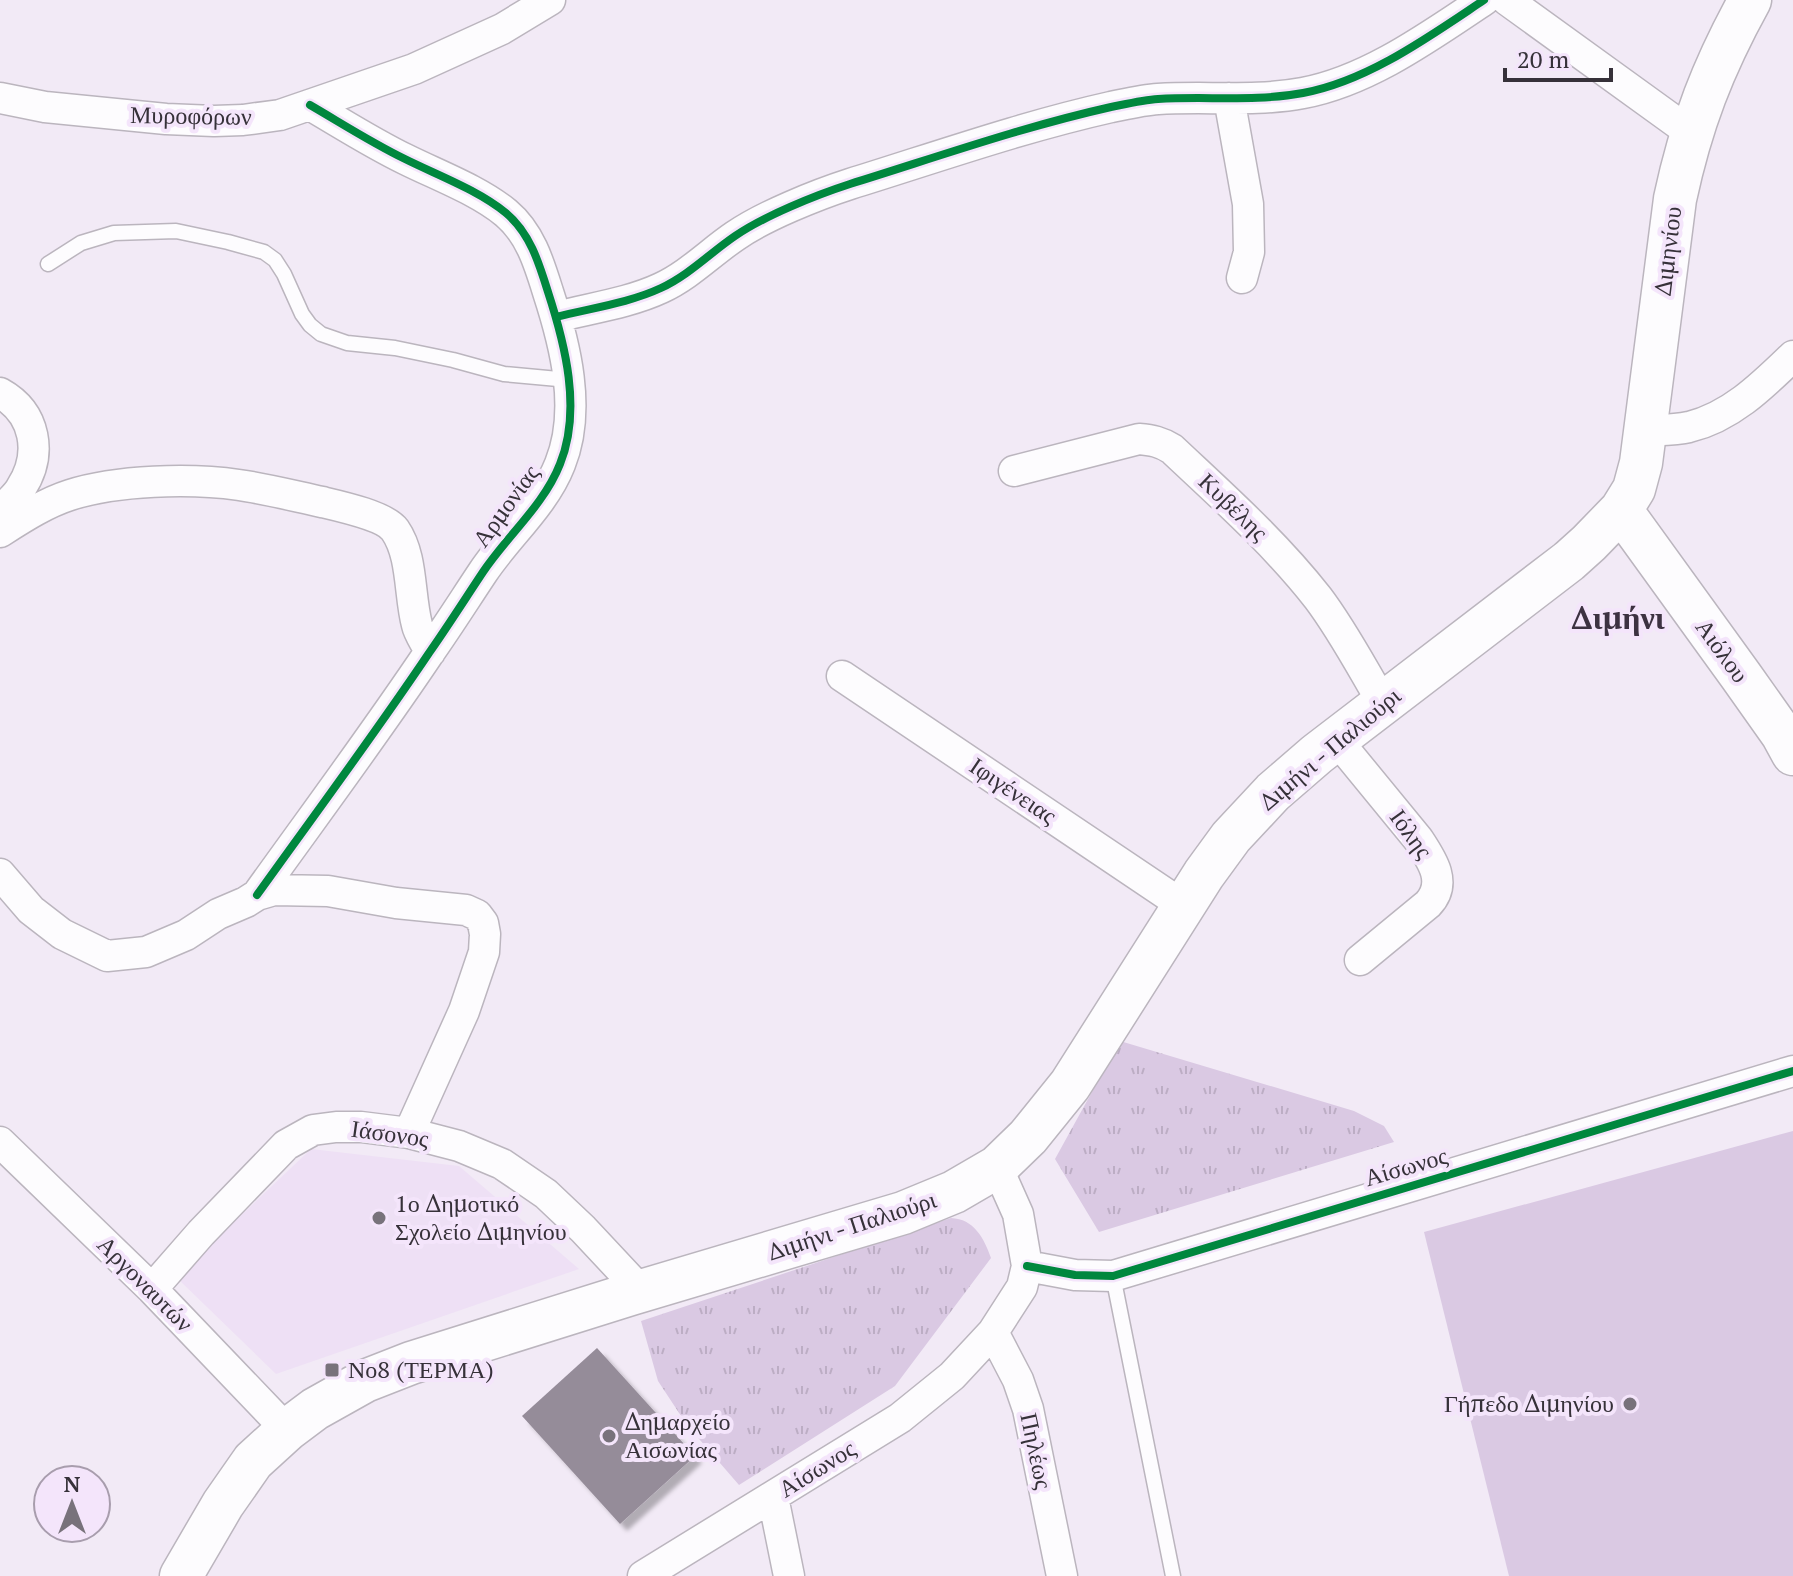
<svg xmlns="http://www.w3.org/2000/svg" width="1793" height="1576" font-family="'PT Serif',serif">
	<defs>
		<pattern id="park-tufts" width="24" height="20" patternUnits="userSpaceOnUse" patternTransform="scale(2)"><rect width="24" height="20" fill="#dac9e3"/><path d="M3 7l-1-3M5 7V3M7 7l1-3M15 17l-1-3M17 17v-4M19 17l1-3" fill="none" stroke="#bcadc4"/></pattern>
		<filter id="shadow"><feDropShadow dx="7" dy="7" stdDeviation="2" flood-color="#0004"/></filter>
	</defs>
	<rect width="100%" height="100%" fill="#f2eaf6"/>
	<path fill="#eee0f5" d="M311 1149 459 1166 579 1269 276 1374 176 1277Z"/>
	<path fill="url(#park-tufts)" d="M1120 1041 1354 1111 1384 1126 1394 1142 1099 1232 1055 1159Z
		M951 1218C974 1219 984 1238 991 1258L895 1386 739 1485 687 1425 658 1381 641 1321Z"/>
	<path fill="#dac9e3" d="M1793 1131V1576H1509L1424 1232Z"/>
	<path fill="#958c99" filter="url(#shadow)" d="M597 1348 695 1456 620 1524 522 1416Z"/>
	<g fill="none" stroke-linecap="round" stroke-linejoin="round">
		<defs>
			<path id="lane" d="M48 264 81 243 114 233 176 231 228 242 264 252 275 260 284 274 302 314 310 325 321 334 347 343 395 348 453 360 504 374 569 380
				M1113 1276 1173 1576"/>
			<path id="street" d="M1507 0 1691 133
				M0 98 45 107 166 119 214 121 243 120 280 115 414 69 502 29 550 0
				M1229 98 1248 204 1249 252 1242 278
				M556 317C591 308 629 303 661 288 689 275 710 253 735 236 764 216 816 195 850 184 937 157 1022 127 1111 107 1126 104 1143 100 1158 99 1206 96 1255 102 1303 93 1368 81 1430 36 1484 0
				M0 393C36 413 43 454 21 488 16 497 6 504 0 512
				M1645 431C1659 430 1675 430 1689 427 1731 417 1763 385 1793 356
				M1014 471 1139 439C1152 440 1161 442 1172 449 1223 497 1275 543 1318 598 1343 631 1362 668 1383 703
				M0 532C22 518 45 503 70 495 117 480 190 478 239 485 267 489 294 496 322 502 339 506 385 516 395 530 413 556 409 595 417 625 419 634 426 643 430 652
				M842 676 1184 906
				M1336 739 1418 839C1432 860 1448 883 1428 904L1360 960
				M0 874 31 910 62 934 107 956 146 952 186 935 218 914 246 902 257 895 274 890 328 891 396 903 466 910 477 915 483 923 485 934 484 952 464 1011 409 1133
				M257 895C315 814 374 735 429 653 448 626 465 599 483 572 507 536 544 505 560 464 582 410 565 344 548 292 539 263 530 233 506 213 478 190 437 175 405 159 372 143 341 123 310 105
				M0 1142 152 1289 287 1430
				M1027 1266 1075 1275 1113 1276 1793 1071
				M152 1289 201 1233 286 1145 313 1130 336 1127H361L409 1133 459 1146 502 1164 546 1194 583 1229 641 1291
				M993 1332 1018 1380 1028 1409 1062 1576
				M773 1497 789 1576
				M643 1576 900 1418 952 1376 993 1332 1022 1287 1027 1266 1018 1214 997 1167"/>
			<path id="secondary" d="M1621 510 1741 676 1782 734 1793 754
				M181 1576 223 1504 253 1461 287 1430 315 1409 365 1381 411 1363 631 1294 903 1213 954 1192 997 1167 1028 1137 1070 1085 1204 874 1231 837 1273 792 1317 754 1569 561 1589 543 1621 510 1634 489 1641 463 1675 199C1691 124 1713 67 1750 0"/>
		</defs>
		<use href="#lane" stroke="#bbb5be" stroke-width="17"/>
		<use href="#street" stroke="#bbb5be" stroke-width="33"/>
		<use href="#secondary" stroke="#bbb5be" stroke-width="45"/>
		<use href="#lane" stroke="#fdfcfe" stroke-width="14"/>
		<use href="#street" stroke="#fdfcfe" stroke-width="30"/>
		<use href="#secondary" stroke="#fdfcfe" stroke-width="42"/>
		<defs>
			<path id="cycleway" d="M556 317C591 308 629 303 661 288 689 275 710 253 735 236 764 216 816 195 850 184 937 157 1022 127 1111 107 1126 104 1143 100 1158 99 1206 96 1255 102 1303 93 1368 81 1430 36 1484 0
				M257 895C315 814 374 735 429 653 448 626 465 599 483 572 507 536 544 505 560 464 582 410 565 344 548 292 539 263 530 233 506 213 478 190 437 175 405 159 372 143 341 123 310 105
				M1027 1266 1075 1275 1113 1276 1793 1071"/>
		</defs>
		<use href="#cycleway" stroke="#f4e5fb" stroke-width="13"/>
		<use href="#cycleway" stroke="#00873e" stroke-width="8"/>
	</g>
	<g fill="#78727b" stroke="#f4e5fb" stroke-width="3">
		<circle cx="379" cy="1218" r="8"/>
		<rect x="324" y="1362" width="16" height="16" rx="4"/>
		<circle cx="1630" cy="1404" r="8"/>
		<circle cx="609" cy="1436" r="8"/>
	</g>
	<g text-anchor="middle" stroke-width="8" stroke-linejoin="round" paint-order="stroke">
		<g font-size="24" fill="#363139" stroke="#f4e5fb">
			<text transform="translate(191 116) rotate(1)" y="8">Μυροφόρων</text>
			<text transform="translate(1668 251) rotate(-83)" y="8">Διμηνίου</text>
			<text transform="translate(506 506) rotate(-54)" y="8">Αρμονίας</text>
			<text transform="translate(1233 507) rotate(44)" y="8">Κυβέλης</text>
			<text transform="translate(1722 651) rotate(54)" y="8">Αιόλου</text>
			<text transform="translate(1330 749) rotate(-40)" y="8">Διμήνι - Παλιούρι</text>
			<text transform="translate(1013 791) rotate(34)" y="8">Ιφιγένειας</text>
			<text transform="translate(1411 834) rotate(54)" y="8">Ιόλης</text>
			<text transform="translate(390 1134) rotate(8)" y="8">Ιάσονος</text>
			<text transform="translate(1406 1167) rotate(-16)" y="8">Αίσωνος</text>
			<text transform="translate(852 1226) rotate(-18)" y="8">Διμήνι - Παλιούρι</text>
			<text transform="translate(145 1284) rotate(45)" y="8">Αργοναυτών</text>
			<text transform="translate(1036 1451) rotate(78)" y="8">Πηλέως</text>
			<text transform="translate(817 1469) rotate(-32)" y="8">Αίσωνος</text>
		</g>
		<g font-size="24" fill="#363139" stroke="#f4e5fb" text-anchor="start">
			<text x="395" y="1212">1ο Δημοτικό<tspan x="395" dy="28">Σχολείο Διμηνίου</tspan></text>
			<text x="348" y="1378">Νο8 (ΤΕΡΜΑ)</text>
			<text x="1614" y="1412" text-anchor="end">Γήπεδο Διμηνίου</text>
			<text x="625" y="1430">Δημαρχείο<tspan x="625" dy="28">Αισωνίας</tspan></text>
		</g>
		<g font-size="32" font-weight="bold" fill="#3d3242" stroke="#f4e5fb">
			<text x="1618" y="629">Διμήνι</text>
		</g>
	</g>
	<g transform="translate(72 1504)"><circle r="38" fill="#f4e5fb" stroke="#a89dad" stroke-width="2"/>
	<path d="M0-6L14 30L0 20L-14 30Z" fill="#78727b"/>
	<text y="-12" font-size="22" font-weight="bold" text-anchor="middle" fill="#363139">N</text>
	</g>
	<path d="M1505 68v12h106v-12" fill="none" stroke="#363139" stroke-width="4"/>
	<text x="1517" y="68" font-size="24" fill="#363139" stroke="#f4e5fb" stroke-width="6" paint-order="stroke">20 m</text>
</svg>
